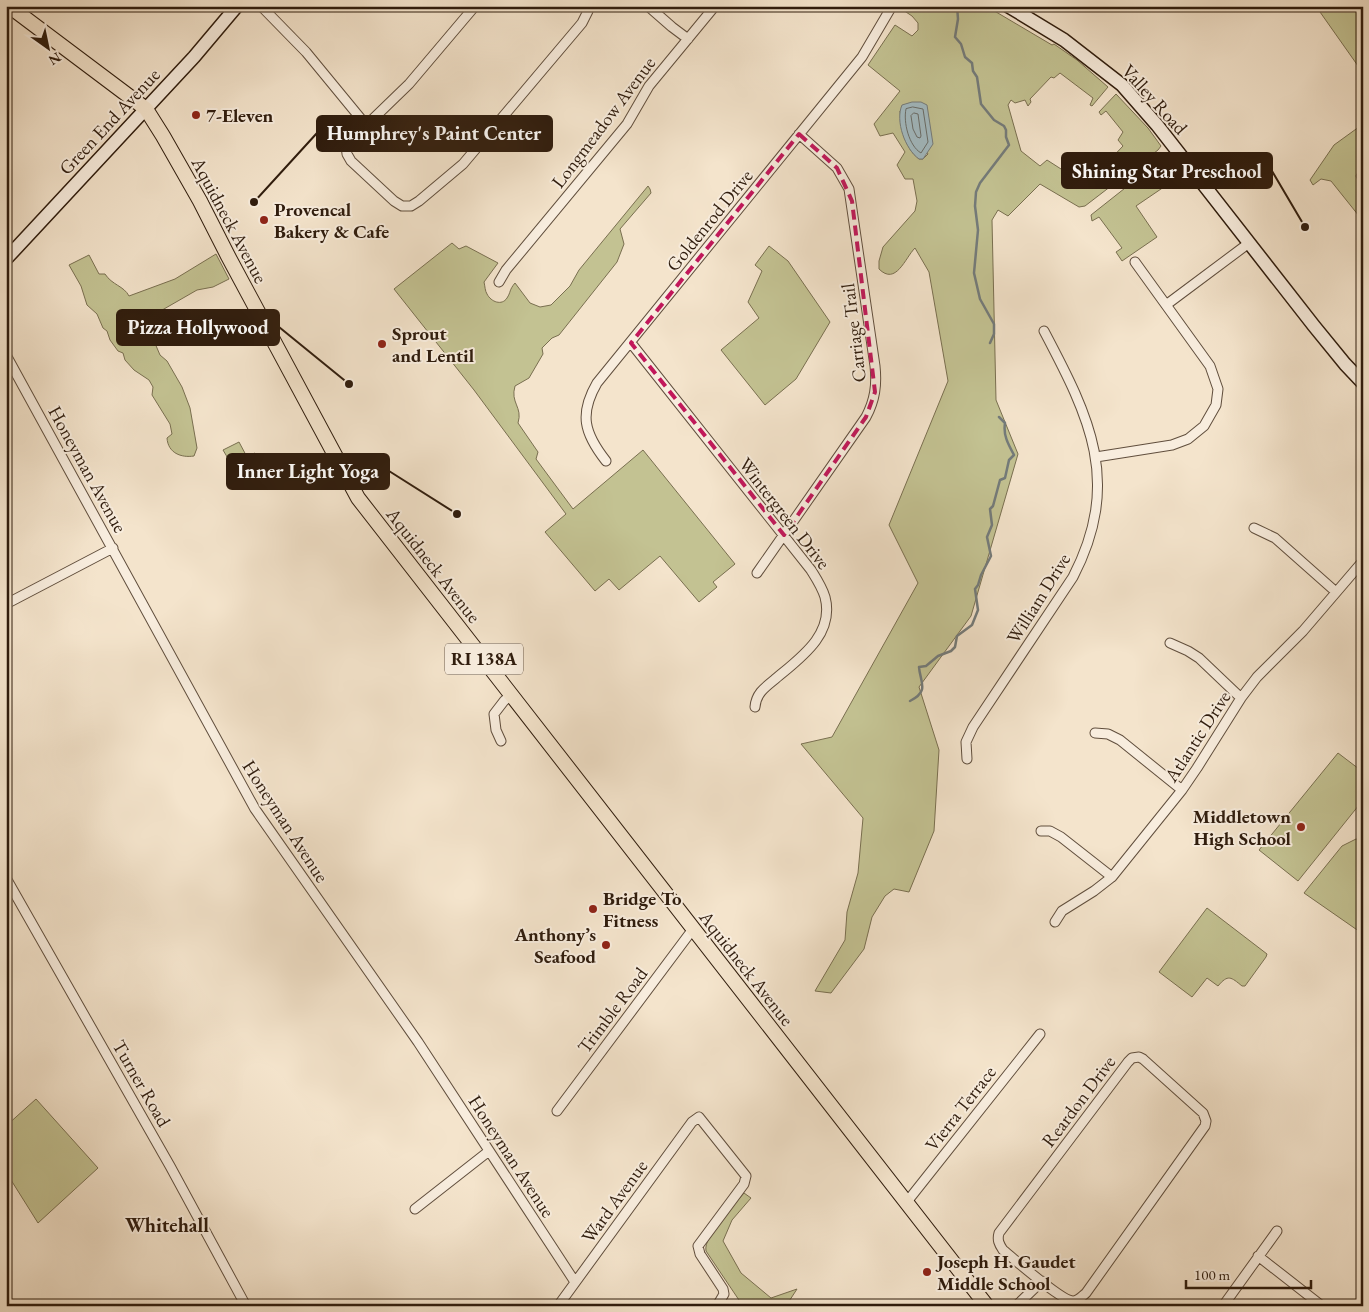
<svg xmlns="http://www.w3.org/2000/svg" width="1369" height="1312" font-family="'EB Garamond',serif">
	<rect width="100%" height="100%" fill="#f4e4cc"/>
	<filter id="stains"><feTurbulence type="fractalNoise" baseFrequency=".004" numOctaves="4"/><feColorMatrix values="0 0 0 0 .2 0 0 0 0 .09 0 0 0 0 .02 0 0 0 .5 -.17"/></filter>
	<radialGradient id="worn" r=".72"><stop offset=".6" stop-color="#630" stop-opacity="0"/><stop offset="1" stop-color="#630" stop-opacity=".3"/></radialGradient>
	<path fill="#c3c292" stroke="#796f50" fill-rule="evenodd" d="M901 6H986L1052 45 1054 44 1077 60 1108 87 1092 106 1090 105 1093 98 1060 73 1054 78 1051 77 1030 99 1031 102 1028 106 1025 100 1015 103 1011 100 1008 105 1021 151 1040 166 1047 160 1086 185 1123 146 1118 140 1123 132 1106 111 1101 115 1099 112 1116 94 1148 128 1161 146 1158 150 1085 206 1079 207 1040 184 1008 216 998 210 992 220 996 400 1018 454 971 616 919 687 939 750 934 831 909 892 894 889 885 896 872 917 864 949 831 993 815 991 845 940 847 912 858 873 863 818 801 744 832 737 918 583 889 525 948 381 929 272 915 248C905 258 896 286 879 269V261L883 247 915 211 917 201 913 179H905L897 165 905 152 893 133 880 136 874 124 900 91 868 65 895 25 912 36 918 30V23L912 16 900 8ZM900 111 928 154 923 159H919C905 149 901 128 900 111Z
		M1326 6H1363V73L1320 12Z
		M1363 124V170L1358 172 1356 176 1363 190V221L1331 181 1321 179 1313 185 1310 180 1334 145Z
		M1169 156 1183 174 1136 206 1157 237 1122 261 1116 252 1122 248 1099 217 1092 221 1091 215 1163 158Z
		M648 186 650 189 651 193 620 229 624 244 617 262 559 335 552 338 542 348 543 354 529 378 515 386C510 403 523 407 518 423L538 452 536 459 573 509 643 450 735 564 713 582 717 587 699 602 660 556 619 590 609 579 595 591 545 532 566 514 474 390 394 289 452 243 459 249 466 246 498 263 484 282C485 286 485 291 487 294 491 302 502 306 507 298 511 292 509 290 515 283L530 303 540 307 551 305 570 286 579 270Z
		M769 246 788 261 830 322 796 379 765 405 721 350 759 318 748 302 762 271 755 265Z
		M216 254 229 279 213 287 197 290 157 313 149 320 148 327 160 355 167 361 182 387 190 408 197 448 194 456C181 458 168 453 167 438L172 434 170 424 152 395 153 387 149 380 134 370 125 360 123 353 118 351 110 340 107 331 103 328 97 314 87 305 81 286 69 265 89 255 99 274H105C112 285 124 286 129 296L175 279Z
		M239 442 247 457 255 453C255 463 247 472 239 477L223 450Z
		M1338 753 1363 772V800L1298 881 1259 850Z
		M1356 839 1363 840V934L1304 893 1342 846Z
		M1207 908 1267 954 1266 957 1245 986H1242C1231 977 1228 974 1218 986L1207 978 1192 997 1159 972Z
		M36 1099 98 1168 38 1223 6 1172V1126Z
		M744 1193 751 1198 732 1220 723 1241 741 1273 771 1298 797 1289 786 1306H743L706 1251C703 1236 734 1205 744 1193Z"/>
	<path fill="#a2bbc3" stroke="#747b7a" d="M912 102H921L927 105 933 144 923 159H919C905 149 895 121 902 105Z"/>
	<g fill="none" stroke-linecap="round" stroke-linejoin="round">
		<path stroke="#686c68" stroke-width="1" d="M913 107 923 109 928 142 921 153C909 146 903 122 906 109Z
			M914 113 918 114 921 136 920 138 917 137 913 129 911 116Z"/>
		<path stroke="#747b7a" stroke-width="2.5" d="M957 6 958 19 955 37 961 44 965 57 972 63 973 71 977 77 981 104 994 120 1004 126 1006 130V137L1009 145 980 183 976 192 975 206 978 230 974 273 980 299 994 324V334L990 343
			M910 701C930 691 920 682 919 667L926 666 938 656 951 651 955 647 957 636 972 625 978 610 975 589 978 585 981 575 991 556 987 537 992 525 990 509 993 506 1000 480 1005 478 1009 460 1014 455C1008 444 1003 435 1005 423L999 417"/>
		<defs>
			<path id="minor" d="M261 6 306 52 366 125
				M475 6 409 84 346 145 347 154 351 161 394 201 402 206H411L419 201 463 164 582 23 588 11 587 6
				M648 6 672 27 688 39
				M499 282 506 270 627 124 649 86 715 6
				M1166 305 1249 243
				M631 343 811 570C816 578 822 587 825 597 835 635 799 659 774 680 764 688 756 694 755 707
				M6 355 255 809 418 1042 575 1282
				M1096 457 1172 445 1188 439 1204 426 1216 405 1218 389 1210 366 1135 262
				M606 461C584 433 579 414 597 383L862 57 892 6
				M1254 528 1275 538 1336 592
				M757 573 866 417C875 400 877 385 875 366L849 189 837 168 799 134
				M6 604 113 548
				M1170 643 1188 651 1199 658 1241 698
				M1095 733 1108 734 1120 740 1182 790
				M501 741 496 730 494 714 504 701 511 695
				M967 759 966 742 973 727 1073 577C1122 482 1090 418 1044 331
				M1041 831H1050L1061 837 1112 877
				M6 878 170 1166 246 1306
				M1055 922 1062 911 1094 891 1112 877 1182 790 1197 768 1241 698 1257 677 1303 631 1363 561
				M1139 1057 1143 1059 1203 1113 1206 1121 1205 1126 1086 1293C1082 1296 1078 1301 1073 1301 1062 1301 1014 1259 1003 1250 999 1244 997 1240 999 1233L1128 1062 1132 1058Z
				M557 1111 693 929
				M906 1203 1040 1034
				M415 1209 489 1151
				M1258 1256 1322 1306
				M558 1306 692 1122 699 1117 746 1176 744 1184 698 1246 700 1254 723 1289 724 1294 717 1306
				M1016 1306 1042 1281
				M1223 1306 1277 1231"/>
			<path id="secondary" d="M1008 6 1064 40 1122 85 1157 125 1314 326 1345 364 1363 383
				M6 259 194 57 237 6"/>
			<path id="primary" d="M9 6 146 109 163 136 200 201 228 256 358 498 987 1306"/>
		</defs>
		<use href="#minor" stroke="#604e3d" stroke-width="11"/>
		<use href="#secondary" stroke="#2f1c0d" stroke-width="15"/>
		<use href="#primary" stroke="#2f1c0d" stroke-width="16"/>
		<use href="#minor" stroke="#f8edde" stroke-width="9"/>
		<use href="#secondary" stroke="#f8edde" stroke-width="12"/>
		<use href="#primary" stroke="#f4e4cc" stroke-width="14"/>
	</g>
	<path fill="none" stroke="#c2185b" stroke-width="4" stroke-dasharray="10 6" stroke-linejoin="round" d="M799 134 837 168 852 201 875 392 866 417 784 535 631 343Z"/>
	<g fill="#8f2418" stroke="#f8edde" stroke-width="2">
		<circle cx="196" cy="115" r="5"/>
		<circle cx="264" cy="220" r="5"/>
		<circle cx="382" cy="344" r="5"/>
		<circle cx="1301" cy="827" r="5"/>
		<circle cx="593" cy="909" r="5"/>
		<circle cx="606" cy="945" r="5"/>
		<circle cx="927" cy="1272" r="5"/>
	</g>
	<g text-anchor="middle" stroke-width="4" stroke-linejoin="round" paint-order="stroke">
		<rect fill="#f8edde" stroke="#6b5b4c" stroke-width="1" x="445" y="643.5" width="78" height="31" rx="4"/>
		<g font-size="18" font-weight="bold" fill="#2f1c0d">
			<text x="484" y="665">RI 138A</text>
		</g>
		<g font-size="19" fill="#2f1c0d" stroke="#f8edde">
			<text transform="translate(1155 99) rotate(48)" y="7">Valley Road</text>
			<text transform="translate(109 121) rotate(-47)" y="7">Green End Avenue</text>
			<text transform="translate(603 122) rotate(-53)" y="7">Longmeadow Avenue</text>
			<text transform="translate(230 220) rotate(62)" y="7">Aquidneck Avenue</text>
			<text transform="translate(709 220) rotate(-51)" y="7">Goldenrod Drive</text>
			<text transform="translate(853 333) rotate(-97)" y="7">Carriage Trail</text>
			<text transform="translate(88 469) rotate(61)" y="7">Honeyman Avenue</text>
			<text transform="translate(785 513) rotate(52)" y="7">Wintergreen Drive</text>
			<text transform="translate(434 565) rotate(52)" y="7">Aquidneck Avenue</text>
			<text transform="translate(1038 598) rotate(-58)" y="7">William Drive</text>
			<text transform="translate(1197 736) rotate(-57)" y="7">Atlantic Drive</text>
			<text transform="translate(286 821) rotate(57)" y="7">Honeyman Avenue</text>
			<text transform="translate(747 968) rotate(52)" y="7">Aquidneck Avenue</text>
			<text transform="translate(612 1010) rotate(-53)" y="7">Trimble Road</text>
			<text transform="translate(142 1083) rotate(60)" y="7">Turner Road</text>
			<text transform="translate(1078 1101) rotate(-53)" y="7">Reardon Drive</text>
			<text transform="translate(960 1108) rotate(-52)" y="7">Vierra Terrace</text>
			<text transform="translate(512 1156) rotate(57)" y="7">Honeyman Avenue</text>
			<text transform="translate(614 1201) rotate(-54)" y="7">Ward Avenue</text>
		</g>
		<g font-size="19" font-weight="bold" fill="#2f1c0d" stroke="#f8edde" text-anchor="start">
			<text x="206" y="122">7-Eleven</text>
			<text x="274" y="216">Provencal<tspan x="274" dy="22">Bakery &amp; Cafe</tspan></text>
			<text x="392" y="340">Sprout<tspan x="392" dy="22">and Lentil</tspan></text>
			<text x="1291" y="823" text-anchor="end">Middletown<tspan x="1291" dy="22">High School</tspan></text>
			<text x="603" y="905">Bridge To<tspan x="603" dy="22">Fitness</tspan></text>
			<text x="596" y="941" text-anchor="end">Anthony’s<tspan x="596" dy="22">Seafood</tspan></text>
			<text x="937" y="1268">Joseph H. Gaudet<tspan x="937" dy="22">Middle School</tspan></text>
		</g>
		<g font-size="20" font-weight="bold" fill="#2f1c0d" stroke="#f8edde">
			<text x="167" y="1232">Whitehall</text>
		</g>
	</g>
	<path fill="none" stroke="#2f1c0d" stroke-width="2" d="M254 202L317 133M1305 227L1272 171M349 384L279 327M457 514L389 471"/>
	<g fill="#2f1c0d" stroke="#f8edde" stroke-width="2">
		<circle cx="254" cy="202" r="5"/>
		<circle cx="1305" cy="227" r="5"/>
		<circle cx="349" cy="384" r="5"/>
		<circle cx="457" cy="514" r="5"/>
	</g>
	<g fill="#2f1c0d" stroke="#2f1c0d" stroke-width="2">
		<rect x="317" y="116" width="235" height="35" rx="5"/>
		<rect x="1062" y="153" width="210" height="35" rx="5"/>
		<rect x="117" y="310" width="162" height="35" rx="5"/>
		<rect x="227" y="454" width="162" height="35" rx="5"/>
	</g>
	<g font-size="20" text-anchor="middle" font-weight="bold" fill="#fff">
		<text x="434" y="140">Humphrey's Paint Center</text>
		<text x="1167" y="178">Shining Star Preschool</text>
		<text x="198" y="334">Pizza Hollywood</text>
		<text x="308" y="478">Inner Light Yoga</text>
	</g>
	<rect width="1369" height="1312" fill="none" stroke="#f4e4cc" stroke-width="25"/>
	<rect x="8" y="8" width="1354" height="1297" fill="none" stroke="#2f1c0d" stroke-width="2.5"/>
	<rect x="12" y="12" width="1344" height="1287" fill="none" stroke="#2f1c0d"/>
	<g transform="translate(48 48) rotate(147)" stroke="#f8edde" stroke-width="4" paint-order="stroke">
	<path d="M0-4L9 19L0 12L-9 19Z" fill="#2f1c0d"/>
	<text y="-8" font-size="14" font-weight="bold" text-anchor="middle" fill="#2f1c0d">N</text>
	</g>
	<path d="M1186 1280v8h125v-8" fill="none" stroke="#2f1c0d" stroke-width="2.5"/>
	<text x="1194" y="1280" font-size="15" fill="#2f1c0d" stroke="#f8edde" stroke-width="4" paint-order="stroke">100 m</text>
	<rect width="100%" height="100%" filter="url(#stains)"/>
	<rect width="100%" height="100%" fill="url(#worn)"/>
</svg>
